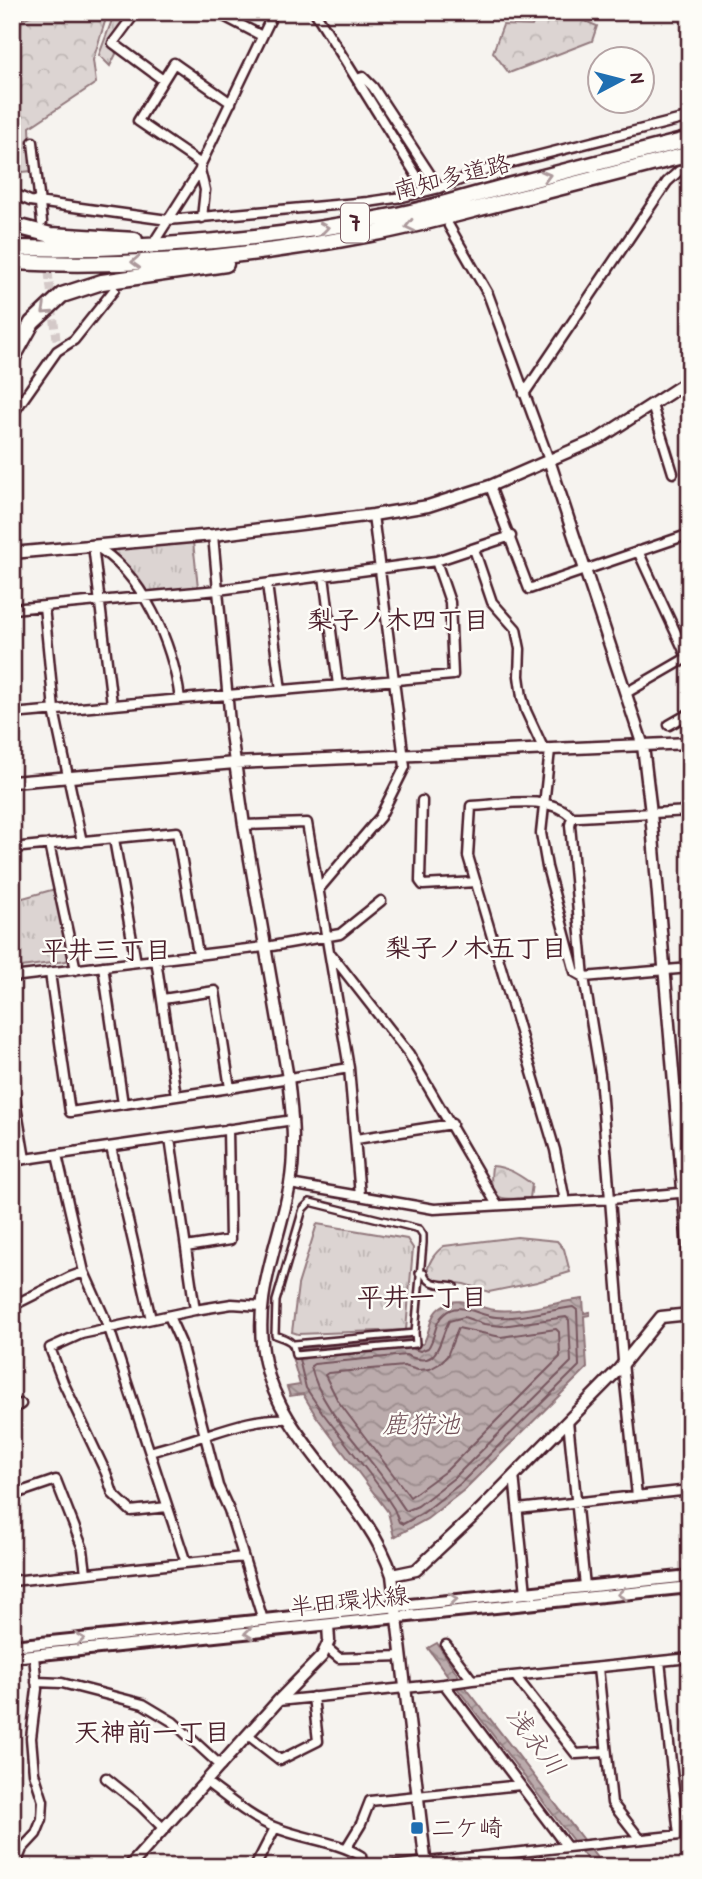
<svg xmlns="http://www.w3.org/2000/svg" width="702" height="1879" font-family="'Patrick Hand','Klee One',sans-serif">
	<defs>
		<pattern id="grass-tufts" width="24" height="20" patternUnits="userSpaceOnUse" patternTransform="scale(1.75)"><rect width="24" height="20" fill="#dcd4d2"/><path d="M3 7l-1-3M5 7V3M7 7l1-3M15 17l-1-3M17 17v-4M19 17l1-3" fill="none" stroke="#beb6b4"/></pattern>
		<pattern id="forest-crowns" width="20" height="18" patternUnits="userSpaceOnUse" patternTransform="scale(1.75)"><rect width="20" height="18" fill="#dcd4d2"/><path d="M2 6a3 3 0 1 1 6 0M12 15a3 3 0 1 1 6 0" fill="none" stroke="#beb6b4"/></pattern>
		<pattern id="water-waves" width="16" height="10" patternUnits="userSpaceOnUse" patternTransform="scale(1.75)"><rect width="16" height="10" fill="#bbabac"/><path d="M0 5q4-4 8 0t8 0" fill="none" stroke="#9a8b8c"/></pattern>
	</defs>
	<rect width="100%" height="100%" fill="#f6f3ef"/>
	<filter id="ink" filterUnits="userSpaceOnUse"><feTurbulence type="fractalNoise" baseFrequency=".0143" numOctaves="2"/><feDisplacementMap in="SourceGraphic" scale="14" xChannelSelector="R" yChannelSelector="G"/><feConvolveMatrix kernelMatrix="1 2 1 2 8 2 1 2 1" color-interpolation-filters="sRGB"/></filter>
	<g filter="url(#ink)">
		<path fill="url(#grass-tufts)" stroke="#937a7e" stroke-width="2" d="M115 12H136L113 43 116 54 110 66 99 55Z
			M193 542 198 587 148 592 113 557V549Z
			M55 889 69 958 66 961 21 967C7 952 12 920 12 901Z
			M317 1224 407 1239 413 1248 406 1330 298 1334 292 1332 298 1285Z"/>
		<path fill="url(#forest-crowns)" stroke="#937a7e" stroke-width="2" d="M40 12H108L93 60 96 83 30 127 32 171 12 173V23Z
			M538 12H587L585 21 597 26 592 41 509 73 493 52 503 25 532 26Z
			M492 1166C508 1167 519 1175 532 1184L530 1198C498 1200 488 1201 492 1166Z
			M517 1237 557 1241 564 1249 570 1272 537 1282 489 1292 464 1284 432 1280 427 1276C427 1264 434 1253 444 1246Z"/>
		<path fill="url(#water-waves)" stroke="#8e7378" stroke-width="2" d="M583 1299 584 1313 590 1312V1315L584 1316 587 1368 464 1490 427 1519 394 1537 388 1512 316 1416 303 1394 290 1396 287 1387 300 1385 290 1350 418 1338V1344H423C431 1332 428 1315 442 1306 461 1294 477 1308 495 1310 523 1313 555 1302 583 1299Z
			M437 1643 467 1689 604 1867H593L448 1676 428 1648Z"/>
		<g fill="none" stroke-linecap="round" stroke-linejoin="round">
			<path stroke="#77575f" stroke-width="2" d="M464 1317 484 1324 502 1326 566 1317 569 1320 571 1362 454 1478 418 1506 406 1511C397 1498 388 1484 378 1471 354 1439 319 1405 311 1366L314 1364 406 1355C440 1371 438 1341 449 1321Z
				M458 1328 501 1337 556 1329 559 1332 560 1357 447 1470 410 1497 338 1401 325 1375 328 1373 404 1366 418 1370 430 1369 439 1364 447 1356Z
				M299 1359 306 1388 322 1412 381 1489 394 1509 399 1522 403 1524 423 1513 460 1484 579 1366 577 1310 573 1307C548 1310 522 1319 496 1317 479 1316 459 1300 444 1314 434 1322 436 1338 428 1348L420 1351 414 1349"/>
			<path stroke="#d4c9c8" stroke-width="8" stroke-dasharray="8 4" stroke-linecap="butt" d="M47 260 57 343"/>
			<defs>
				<path id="pedestrian" d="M419 1273H424C428 1286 443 1284 454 1286
					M294 1344 415 1333 423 1243V1235L419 1229 310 1202 303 1209 276 1301 275 1335C288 1340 294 1340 295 1355L416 1344 415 1333"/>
				<path id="minor" d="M136 12 113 43 163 80
					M216 12 262 36
					M315 12 423 186
					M357 79 363 77 373 87 439 188
					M33 142 42 222
					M201 164 138 121 174 63 231 103
					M200 170 205 190 202 218
					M12 193 30 201 168 220 368 202 402 197 439 188 494 167 690 117
					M449 226 488 294 549 460
					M156 239 200 170 201 164 274 12
					M524 394 667 182 679 171 690 168
					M652 405 673 473
					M12 415 57 351 74 340 114 290
					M490 486 529 589 690 534
					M213 535 231 734
					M93 545C143 572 173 645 180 699
					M93 545 112 704
					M474 549 492 602 516 629 520 649 519 676 522 697 526 711 544 750
					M638 551 687 657
					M324 576 338 685
					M267 584 281 690
					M44 606 54 710 82 842
					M12 609 218 590 436 561 511 536
					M626 693 690 656
					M12 714 453 675 450 602 436 561
					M669 725 690 713
					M550 750 541 833 547 867 575 972 584 977 690 968
					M422 801 420 881 423 885 476 882
					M572 817 570 825 584 977 600 1075 624 1373 637 1496
					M244 825 307 823 349 1068 360 1196
					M114 839 136 962
					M49 844 76 970
					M12 848 177 832 198 954
					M319 889 380 817 405 767 373 515
					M331 954 409 1054 497 1205
					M156 959 176 1096
					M12 963 16 976
					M103 966 123 1104
					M50 973 70 1112 230 1088 349 1068
					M12 977 272 946 340 934 381 901
					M163 999 215 991 230 1088
					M12 1082 25 1159
					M675 1090 690 1089
					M170 1138 195 1310
					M356 1139 452 1124
					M111 1147 151 1319
					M57 1155 84 1272 109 1328 186 1563
					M12 1161 293 1120
					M290 1184 434 1209 611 1199 690 1192
					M565 1201 555 1150 468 856 471 806C502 805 548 793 572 817H579L690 811
					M12 1235 13 1239
					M186 1247 230 1240 228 1129
					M12 1306 70 1277 84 1272
					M169 1316 181 1343 218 1486 229 1510 263 1620
					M12 1409 21 1404
					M568 1421 585 1586
					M150 1452C167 1447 185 1442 203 1436 231 1427 258 1417 289 1419
					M514 1475 526 1593
					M12 1495 56 1480 83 1549 86 1573
					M167 1507 131 1511 113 1494 106 1473 63 1382 50 1348 81 1334 195 1310 232 1304 261 1306
					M518 1509 690 1490
					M12 1581 243 1557
					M446 1645 472 1680 690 1658
					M327 1648 339 1658 402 1656
					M660 1661 679 1835
					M598 1668 612 1803 640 1839
					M516 1677 576 1754 606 1752
					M36 1682 62 1683 143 1704 173 1722 221 1766
					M444 1684 472 1680
					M278 1701 444 1684 567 1847
					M248 1735 280 1760 318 1741 313 1697
					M106 1778 140 1805 163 1828
					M206 1782C227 1797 249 1817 274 1827 302 1839 337 1841 361 1856L363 1867
					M347 1847 361 1824 370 1801 520 1785
					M15 1867 22 1849 36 1834 42 1819 43 1801 34 1773 31 1738 37 1689 34 1655
					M255 1867 275 1828
					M381 1867 690 1834"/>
				<path id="tertiary" d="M549 460 643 746 651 813 690 1271
					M12 553 213 535 373 515 428 506 490 486 600 438 690 380
					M231 734 244 825 288 1078C292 1113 296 1149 290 1184 279 1245 251 1298 265 1362 281 1442 366 1496 392 1575L426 1867
					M12 782 235 763 690 743
					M392 1575 416 1570 480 1510 619 1369 661 1317 690 1314
					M129 1867 278 1701 322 1656 329 1641 328 1625"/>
				<path id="secondary" d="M12 1646 690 1576
					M12 1657 690 1587"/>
				<path id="motorway" d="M12 225 51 235 135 240
					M12 248C142 251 270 240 397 215 432 208 466 197 500 188 563 172 626 156 690 139
					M12 262C132 268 253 257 371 234 414 226 457 214 500 203 563 187 626 170 690 154
					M12 359 32 323 62 295 102 282 226 264"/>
			</defs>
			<use href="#pedestrian" stroke="#4a1f2b" stroke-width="10"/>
			<use href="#minor" stroke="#4a1f2b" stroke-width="13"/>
			<use href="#tertiary" stroke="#4a1f2b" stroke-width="15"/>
			<use href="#secondary" stroke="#4a1f2b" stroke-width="16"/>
			<use href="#motorway" stroke="#4a1f2b" stroke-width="19"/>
			<use href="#pedestrian" stroke="#fdfcf7" stroke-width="5"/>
			<use href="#minor" stroke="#fdfcf7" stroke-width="8"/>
			<use href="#tertiary" stroke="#fdfcf7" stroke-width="10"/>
			<use href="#secondary" stroke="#fdfcf7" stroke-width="10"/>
			<use href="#motorway" stroke="#fdfcf7" stroke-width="14"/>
		</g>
		<defs><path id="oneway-chevron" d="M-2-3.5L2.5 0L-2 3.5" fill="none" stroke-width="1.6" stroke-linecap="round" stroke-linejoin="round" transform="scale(1.75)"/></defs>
		<g stroke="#ac999b">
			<use href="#oneway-chevron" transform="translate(546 176) rotate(-15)"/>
			<use href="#oneway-chevron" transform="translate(410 226) rotate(167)"/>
			<use href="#oneway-chevron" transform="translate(324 228) rotate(-8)"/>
			<use href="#oneway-chevron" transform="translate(136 262) rotate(178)"/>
			<use href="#oneway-chevron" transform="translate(46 310) rotate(137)"/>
			<use href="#oneway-chevron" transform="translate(622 1594) rotate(174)"/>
			<use href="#oneway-chevron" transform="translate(453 1599) rotate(-5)"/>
			<use href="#oneway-chevron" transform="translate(249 1633) rotate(174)"/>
			<use href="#oneway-chevron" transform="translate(80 1639) rotate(-6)"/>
		</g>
	</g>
	<rect fill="#1f6fb2" stroke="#fdfcf7" stroke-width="2.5" x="410" y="1821" width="14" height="14" rx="3.5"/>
	<g text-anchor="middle" stroke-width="5" stroke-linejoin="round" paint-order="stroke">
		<rect fill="#fdfcf7" stroke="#806168" stroke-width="2" x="341" y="203.5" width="28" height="39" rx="5"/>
		<g font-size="23" font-weight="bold" fill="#4a1f2b">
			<text x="355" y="231">7</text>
		</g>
		<g font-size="24" fill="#4a1f2b" stroke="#fdfcf7">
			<text transform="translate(452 177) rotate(-14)" y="8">南知多道路</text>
			<text transform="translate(349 1601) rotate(-6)" y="8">半田環状線</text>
		</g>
		<g font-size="24" fill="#4a1f2b" stroke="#fdfcf7" text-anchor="start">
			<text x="431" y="1836">二ケ崎</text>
		</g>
		<g font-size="26" font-weight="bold" fill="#4a1f2b" stroke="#fdfcf7">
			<text x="398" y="629">梨子ノ木四丁目</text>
			<text x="476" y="957">梨子ノ木五丁目</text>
			<text x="106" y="959">平井三丁目</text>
			<text x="422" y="1306">平井一丁目</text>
			<text x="152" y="1741">天神前一丁目</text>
		</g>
		<g font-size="26" font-style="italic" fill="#725058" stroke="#fdfcf7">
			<text x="421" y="1433">鹿狩池</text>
			<text transform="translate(536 1741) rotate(53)" y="9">浅永川</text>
		</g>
	</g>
	<rect width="702" height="1879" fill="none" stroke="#fdfcf7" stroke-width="42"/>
	<rect x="21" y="21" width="660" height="1837" fill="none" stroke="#4a1f2b" stroke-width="2.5" filter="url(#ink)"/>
	<g transform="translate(621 80) rotate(83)"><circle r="33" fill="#fdfcf7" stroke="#b5a4a5" stroke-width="2"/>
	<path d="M0-5L12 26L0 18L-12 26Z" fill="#1f6fb2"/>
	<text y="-10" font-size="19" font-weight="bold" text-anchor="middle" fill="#4a1f2b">N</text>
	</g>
</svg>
